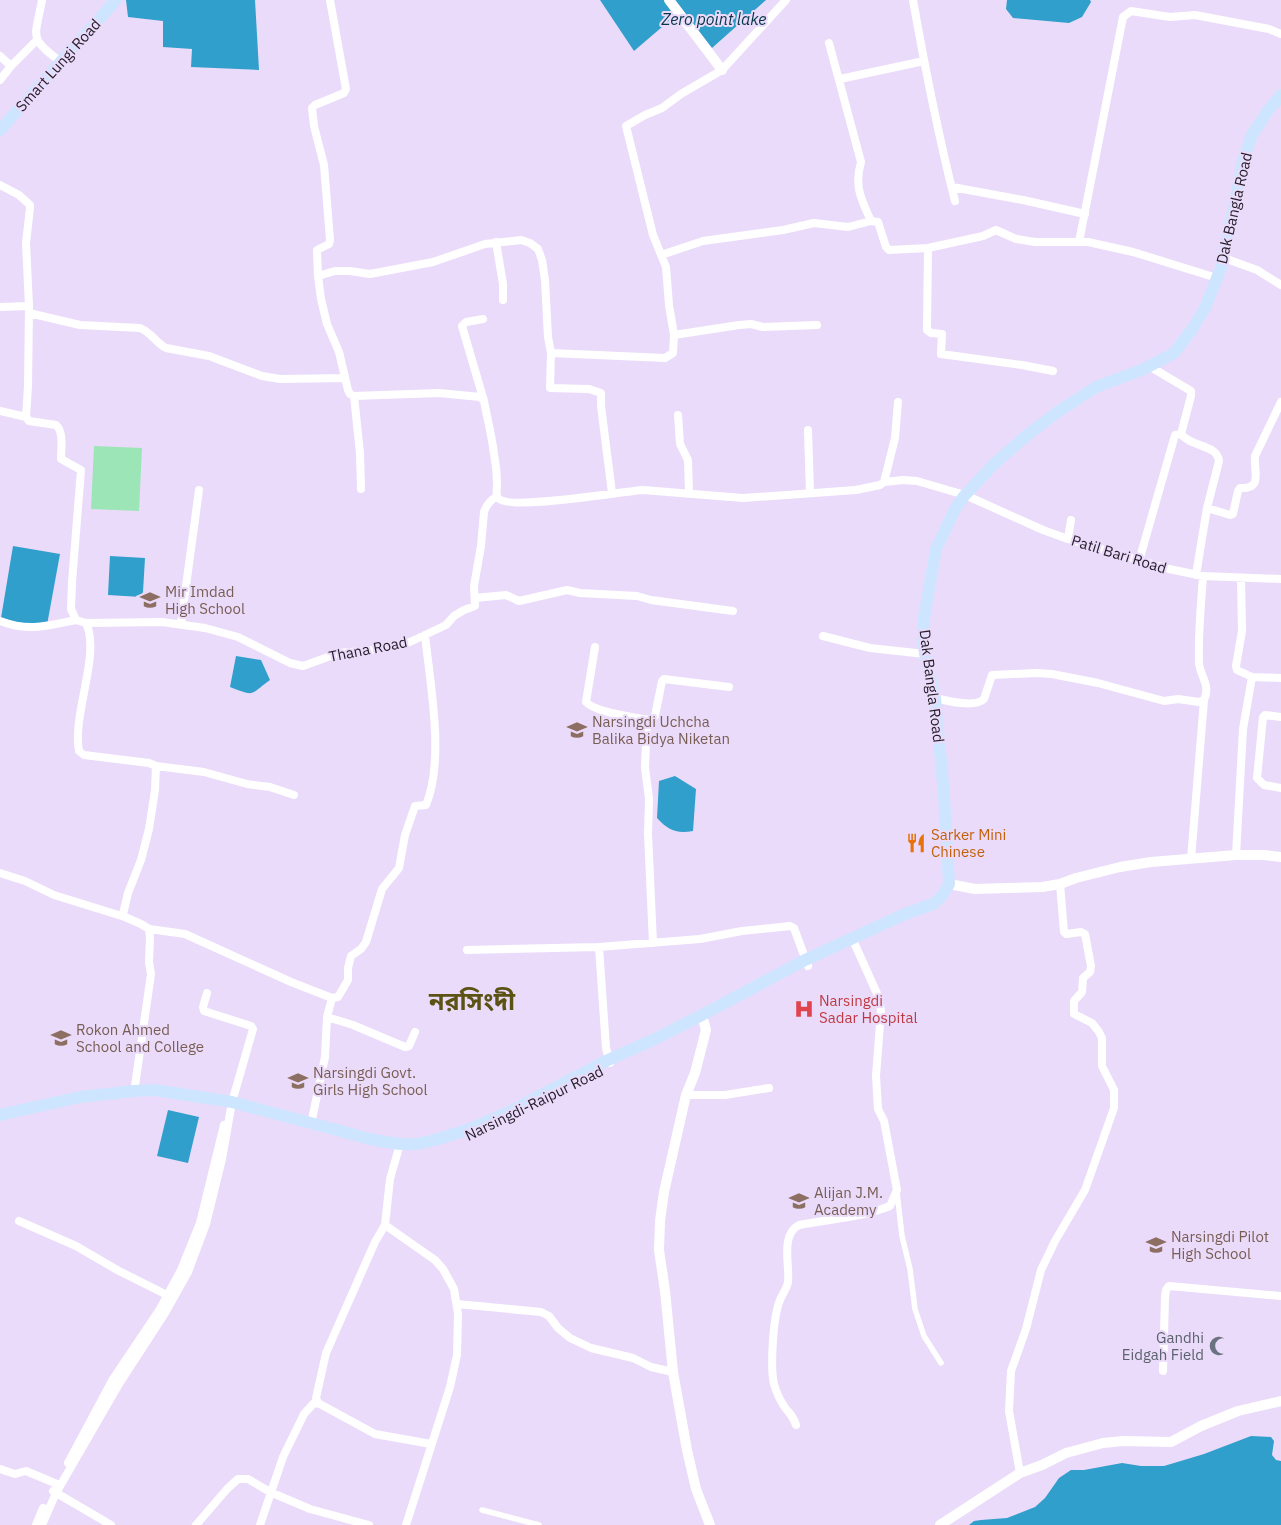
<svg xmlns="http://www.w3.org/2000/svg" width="1281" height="1525" viewBox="0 0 1281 1525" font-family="'IBM Plex Sans','Noto Sans Bengali',sans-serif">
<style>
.green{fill:#9ce5b6}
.water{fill:#309fcc}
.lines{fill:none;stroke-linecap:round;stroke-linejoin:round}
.pedestrian{stroke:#fff;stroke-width:5.5}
.minor{stroke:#fff;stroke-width:8}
.tertiary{stroke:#fff;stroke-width:10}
.primary{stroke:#cee5ff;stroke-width:12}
.labels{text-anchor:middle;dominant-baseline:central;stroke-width:4;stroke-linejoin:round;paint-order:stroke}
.street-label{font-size:15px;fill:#231d29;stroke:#ebdbfa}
.education-label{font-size:15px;fill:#785e54;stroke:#ebdbfa;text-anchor:start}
.food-label{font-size:15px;fill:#c56008;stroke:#ebdbfa;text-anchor:start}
.health-label{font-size:15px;fill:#be3a42;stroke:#ebdbfa;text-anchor:start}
.worship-label{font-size:15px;fill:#5b616d;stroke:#ebdbfa;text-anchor:end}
.water-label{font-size:16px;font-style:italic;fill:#043548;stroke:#ebdbfa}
.town-label{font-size:25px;font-weight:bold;fill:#5b5214;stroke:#ebdbfa}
</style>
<rect width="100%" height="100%" fill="#ebdbfa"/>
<path class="green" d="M 94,446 L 142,448 L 139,511 L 91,509 Z"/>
<path class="water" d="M 126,0 L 255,0 L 259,70 L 191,67 L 192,49 L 163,47 L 163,21 L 128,17 Z
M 600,0 L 665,0 L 676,15 L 634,51 Z
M 675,0 L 766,0 L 712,48 Z
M 1007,0 L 1090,0 L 1091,2 L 1082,17 L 1069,23 L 1013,18 L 1006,9 Z
M 13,546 L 60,554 L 47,625 L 28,625 L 1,618 Z
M 110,556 L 145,558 L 143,592 L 141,597 L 108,595 Z
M 236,656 L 261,660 L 270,680 C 249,695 256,697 230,687 Z
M 675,776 L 696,789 L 693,831 C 676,834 668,830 657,818 L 659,781 Z
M 168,1110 L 199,1117 L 188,1163 L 157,1156 Z
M 1251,1436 L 1271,1437 L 1274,1441 L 1272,1455 L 1276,1460 L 1281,1461 L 1281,1525 L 969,1525 L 974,1521 L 981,1520 L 1007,1518 L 1035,1507 L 1045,1498 L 1059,1478 L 1071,1470 L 1084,1470 L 1122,1463 L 1141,1466 L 1164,1466 L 1204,1454 Z"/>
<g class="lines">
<path class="pedestrian" d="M 897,1192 L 902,1236 L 910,1269 L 915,1309 L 924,1336 L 941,1363
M 482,1510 L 539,1525"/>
<path class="minor" d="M 42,0 C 35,39 28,37 61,62
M 330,0 L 346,89 L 344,93 L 315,105 L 312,108 L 314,126 L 324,165 L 330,240 L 329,244 L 317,250 L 318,276 L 321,299 L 327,324 L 339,352 L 348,390 L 350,394 L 354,396 L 439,393 L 480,397 L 484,401 C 487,418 492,436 494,454 C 496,464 497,474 497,484 C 497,487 496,493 497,496 C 501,513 624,491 643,490 L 743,498 L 856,490 L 880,485 L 884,482 L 903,480 L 917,481 L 965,495 L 1043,530 L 1068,539 L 1169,569 L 1203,576 L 1281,579
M 913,0 C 925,68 938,134 955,201
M 0,56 L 11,66
M 840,79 L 924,61
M 0,80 L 11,66 L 37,40
M 0,185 L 19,195 L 30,205 L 30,208 L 26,243 L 29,306 L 28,386 L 26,417 L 29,421 L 56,425 C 64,432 61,448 61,459 L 81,470 L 72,582 L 71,609 L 76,620 L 86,623 C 101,654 72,714 79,751 L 84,755 L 149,763 L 156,766 L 204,772 L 247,784 L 270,787 L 294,795
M 952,187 L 1023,200 L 1085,214
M 871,221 L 878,222 L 886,247 L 889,250 L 928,248 L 983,236 L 996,230 L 1016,239 L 1035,242 L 1088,242 L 1133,252 L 1217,278
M 496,242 L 503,284 L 503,300
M 1079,242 L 1123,17 L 1131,11 L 1170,17 L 1195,15 L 1269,29 L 1281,34
M 928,248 L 927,330 L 931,333 L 942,334 L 941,354 L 1022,365 L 1053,371
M 661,255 L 703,241 L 783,230 L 814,223 L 848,227 L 871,221 C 861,199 854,186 861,162 L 829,43
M 1224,258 L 1257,270 L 1281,285
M 318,276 L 335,271 L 350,271 L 370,274 L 433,262 L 485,244 L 521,240 L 530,243 L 538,249 L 542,260 L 545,280 L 548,337 L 551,353 L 550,388 L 589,389 L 601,393 L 601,406 L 612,493
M 0,307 L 29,306
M 29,313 L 80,325 L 140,328 C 151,332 156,343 166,348 L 209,356 L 262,376 L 280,379 L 345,378
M 483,319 L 466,322 L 462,326 L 484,401
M 674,335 L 739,325 L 751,324 L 763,327 L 817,325
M 551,353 L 665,358 L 673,353 L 674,335 L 669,305 L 666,267 L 653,235 L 626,126 L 645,115 L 662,108 L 681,94 L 722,70 L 786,0
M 1149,366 L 1191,391 L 1191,396 L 1181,434 C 1192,448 1217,444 1219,461 L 1207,508 L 1196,575
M 354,396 L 360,453 L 361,489
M 0,411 L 26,417
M 678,415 L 680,444 L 688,460 L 689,493
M 808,430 L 810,493
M 884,482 L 895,438 L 898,402
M 1207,508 L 1230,515 L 1233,514 L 1238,491 L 1240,488 C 1264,489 1253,470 1255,456 L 1281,402
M 1068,539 L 1071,520
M 1139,561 L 1175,435 L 1181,434
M 1241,578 L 1242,631 L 1236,666 L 1237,670 L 1252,677 L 1281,678
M 475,598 L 506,595 L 519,601 L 567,590 L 580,593 L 637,596 L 651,600 L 733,611
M 0,621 C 29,632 47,626 76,620
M 86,623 L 162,622 L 205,628 L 238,637 L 290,663 L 303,666 L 339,653 L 373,650 L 410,642 L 446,625 L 454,616 L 464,610 L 475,606 L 474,586 L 481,546 L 484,512 C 486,505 491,500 497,496
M 181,623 L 199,490
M 823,636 L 870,648 L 925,654
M 595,647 L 586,702 C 597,713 631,716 647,720 L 645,767 L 649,799 L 648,834 L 653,943
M 935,698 C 947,701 975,708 984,699 L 992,675 L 1036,673 L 1052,674 L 1098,683 L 1164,701 L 1178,699 L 1199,702 L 1204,700 C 1211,685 1200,676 1199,663 C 1198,634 1201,605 1203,576
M 1281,717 L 1265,715 L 1263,717 L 1257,778 L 1264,785 L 1281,788
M 647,720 L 655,716 L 662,681 L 664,679 L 729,687
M 1236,855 L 1243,729 L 1252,677
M 1191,859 L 1204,700
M 0,873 L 25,881 L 54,895 L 125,917 L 141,924 L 149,929 L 185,934 L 291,982 L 332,998 L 338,997 L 348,980 L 348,968 L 351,956 L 361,949 L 366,942 L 382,889 L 399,868 L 405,835 L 415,806 L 426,805 C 445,759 430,684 425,635
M 125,917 L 123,914 L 128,893 L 141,860 L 149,829 L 155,790 L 156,766
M 599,947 L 606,1048 L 610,1063
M 467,950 L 599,947 L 700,939 L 742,931 L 790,926 L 794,928 L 808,966
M 327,1017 L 353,1025 L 405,1047 L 409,1046 L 415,1032
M 134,1093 L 151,974 L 149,962 L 150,938 L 149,929
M 686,1095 L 725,1095 L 769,1088
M 311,1124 L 325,1057 L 327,1017 L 332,998
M 400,1144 L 390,1179 L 385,1225 L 435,1260 L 443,1269 L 454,1289 L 458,1314 L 457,1355 L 450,1387 L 406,1525
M 19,1221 L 76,1246 L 119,1271 L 167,1295
M 457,1304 L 541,1312 L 549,1316 L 558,1328 L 570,1338 L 591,1348 L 633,1358 L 651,1367 L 673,1372
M 1163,1371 L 1165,1297 L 1166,1290 L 1169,1286 L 1281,1296
M 318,1403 L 375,1434 L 431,1444
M 796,1425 C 792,1413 789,1414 784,1406 C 780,1400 776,1391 774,1384 C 770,1368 773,1316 780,1300 C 782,1294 787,1289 788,1282 C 790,1265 780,1235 799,1225 C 830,1219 860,1218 890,1206 L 897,1190 L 884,1121 L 878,1109 L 876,1076 L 881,1011 L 879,998 L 852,938
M 68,1463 L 113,1379 L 160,1309 L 181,1270 L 200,1223 L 224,1125
M 0,1469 L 15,1474 L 26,1471 L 57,1484
M 1020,1473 L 1009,1411 L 1011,1371 L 1026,1329 L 1041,1270 L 1055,1241 L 1085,1190 L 1114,1108 L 1114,1090 L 1102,1066 L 1102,1038 L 1099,1032 L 1092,1023 L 1074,1014 L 1074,1001 L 1082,992 L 1083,978 L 1090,972 L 1091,966 L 1085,934 L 1081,932 L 1066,934 L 1064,932 L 1060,884
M 53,1491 L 111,1525
M 36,1525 L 43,1508
M 42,1525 L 56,1493 L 119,1384 L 165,1313 L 188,1272 L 206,1224 L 222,1159 L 232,1102 L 253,1029 L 251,1026 L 204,1011 L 203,1007 L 207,993
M 196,1525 L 227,1489 L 238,1479 L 248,1479 L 270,1492 L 310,1509 L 369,1525
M 260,1525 L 283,1457 L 304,1414 L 313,1404 L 318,1403 L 316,1398 L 326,1353 L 375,1242 L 385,1225"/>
<path class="tertiary" d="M 669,0 L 722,70
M 949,884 L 975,889 L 1042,887 L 1060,884 L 1076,878 L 1120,867 L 1151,862 L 1236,855 L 1264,855 L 1281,857
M 702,1015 L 706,1030 L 695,1073 L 686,1095 L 664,1192 L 660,1221 L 659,1250 L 665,1291 L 673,1372 L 687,1450 L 696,1489 L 710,1525
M 940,1525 L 1020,1473 L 1042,1465 L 1066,1453 L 1103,1443 L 1123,1441 L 1171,1442 L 1201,1426 L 1238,1411 L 1281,1401"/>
<path class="primary" d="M 0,130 L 116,0
M 0,1115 L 80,1097 L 134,1091 L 155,1090 L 232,1102 L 374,1140 L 400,1144 L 417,1144 L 438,1139 L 470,1129 L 509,1112 L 608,1060 L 655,1039 L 702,1015 L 805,960 L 905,914 L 933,904 L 942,896 L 949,884 L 944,795 L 935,698 L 925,654 L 923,638 L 924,618 L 936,549 L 956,507 L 965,495 L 995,463 L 1026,436 L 1059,411 L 1096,387 L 1144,369 L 1174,353 L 1191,331 L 1205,308 L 1221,268 L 1244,157 L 1252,135 L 1267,112 L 1281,95"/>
</g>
<defs>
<symbol id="school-bare" viewBox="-9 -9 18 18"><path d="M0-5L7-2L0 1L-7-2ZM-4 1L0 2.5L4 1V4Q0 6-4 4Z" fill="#8d6e63" stroke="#ebdbfa" stroke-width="2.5" paint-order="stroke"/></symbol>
<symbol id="restaurant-bare" viewBox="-9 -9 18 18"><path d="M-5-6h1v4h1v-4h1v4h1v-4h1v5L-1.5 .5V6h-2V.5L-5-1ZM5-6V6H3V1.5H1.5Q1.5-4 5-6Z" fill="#e8710a" stroke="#ebdbfa" stroke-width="2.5" paint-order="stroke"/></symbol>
<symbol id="hospital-bare" viewBox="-9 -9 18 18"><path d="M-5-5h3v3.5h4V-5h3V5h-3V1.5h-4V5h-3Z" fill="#e0444e" stroke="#ebdbfa" stroke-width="2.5" paint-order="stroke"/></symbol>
<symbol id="mosque-bare" viewBox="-9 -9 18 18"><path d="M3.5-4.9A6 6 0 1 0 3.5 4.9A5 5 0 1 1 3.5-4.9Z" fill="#6b7280" stroke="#ebdbfa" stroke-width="2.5" paint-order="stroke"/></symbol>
</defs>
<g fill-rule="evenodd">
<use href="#school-bare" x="136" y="586" width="28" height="28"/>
<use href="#school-bare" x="563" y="716" width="28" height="28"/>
<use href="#restaurant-bare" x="902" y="829" width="28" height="28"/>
<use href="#hospital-bare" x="790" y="995" width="28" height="28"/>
<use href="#school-bare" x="47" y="1024" width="28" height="28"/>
<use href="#school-bare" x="284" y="1067" width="28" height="28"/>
<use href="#school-bare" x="785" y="1187" width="28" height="28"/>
<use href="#school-bare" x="1142" y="1231" width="28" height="28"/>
<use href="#mosque-bare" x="1205" y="1332" width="28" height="28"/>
</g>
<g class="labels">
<g class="street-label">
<text transform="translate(58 65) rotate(-48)">Smart Lungi Road</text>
<text transform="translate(1234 208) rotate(-77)">Dak Bangla Road</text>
<text transform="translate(1119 554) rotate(17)">Patil Bari Road</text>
<text transform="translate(368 649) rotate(-11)">Thana Road</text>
<text transform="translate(932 686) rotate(83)">Dak Bangla Road</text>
<text transform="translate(534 1103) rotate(-26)">Narsingdi-Raipur Road</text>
</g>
<g class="education-label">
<text x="165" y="591">Mir Imdad<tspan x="165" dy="17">High School</tspan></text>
<text x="592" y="721">Narsingdi Uchcha<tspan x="592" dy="17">Balika Bidya Niketan</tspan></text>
<text x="76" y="1029">Rokon Ahmed<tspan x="76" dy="17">School and College</tspan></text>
<text x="313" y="1072">Narsingdi Govt.<tspan x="313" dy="17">Girls High School</tspan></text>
<text x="814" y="1192">Alijan J.M.<tspan x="814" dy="17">Academy</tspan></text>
<text x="1171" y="1236">Narsingdi Pilot<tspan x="1171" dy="17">High School</tspan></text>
</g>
<g class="food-label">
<text x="931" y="834">Sarker Mini<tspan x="931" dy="17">Chinese</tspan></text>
</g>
<g class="health-label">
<text x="819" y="1000">Narsingdi<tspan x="819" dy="17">Sadar Hospital</tspan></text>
</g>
<g class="worship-label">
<text x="1204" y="1337">Gandhi<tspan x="1204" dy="17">Eidgah Field</tspan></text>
</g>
<g class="water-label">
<text x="714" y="19">Zero point lake</text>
</g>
<g class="town-label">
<text x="472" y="1000">নরসিংদী</text>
</g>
</g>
</svg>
